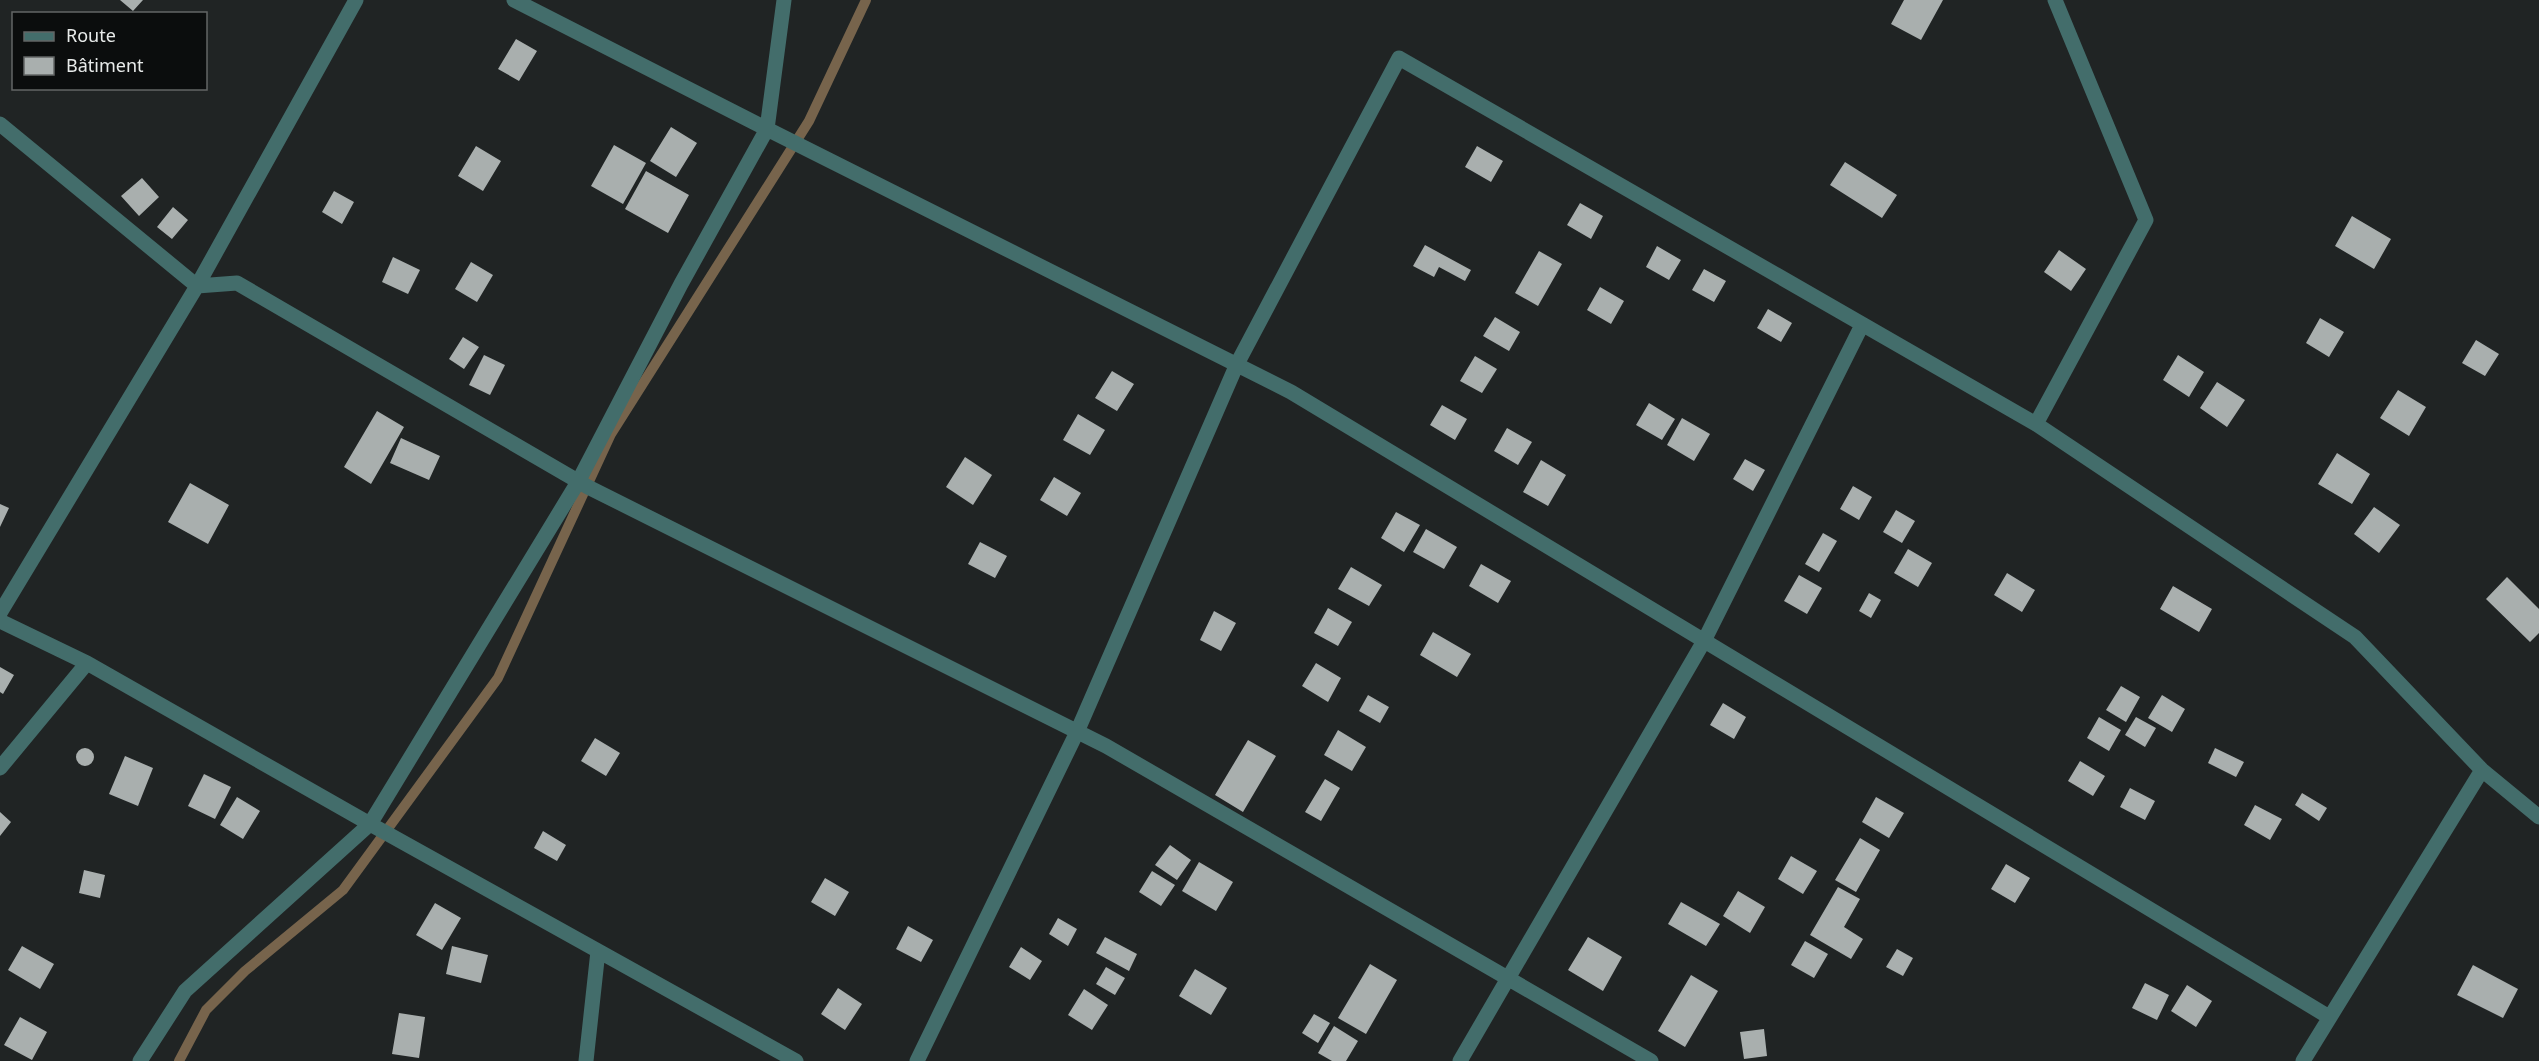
<svg xmlns="http://www.w3.org/2000/svg" width="2539" height="1061" viewBox="0 0 2539 1061" font-family="'Noto Sans',sans-serif">
<style>
.lines{fill:none;stroke-linecap:round;stroke-linejoin:round}
.stream{stroke:#77644c;stroke-width:10}
.building{fill:#a9afae}
.minor{stroke:#436d6b;stroke-width:15}
</style>
<rect width="100%" height="100%" fill="#202424"/>
<g class="lines">
<path class="stream" d="M 179,1061 L 206,1010 L 245,971 L 343,890 L 498,678 L 611,434 L 809,121 L 866,0"/>
</g>
<path class="building" d="M 120,0 L 143,0 L 133,11 Z
M 1904,0 L 1943,0 L 1921,40 L 1891,24 Z
M 516,39 L 537,51 L 519,81 L 498,69 Z
M 671,127 L 697,143 L 676,177 L 650,161 Z
M 614,145 L 646,163 L 623,204 L 591,186 Z
M 476,146 L 501,161 L 483,191 L 458,176 Z
M 1477,146 L 1503,161 L 1491,182 L 1465,167 Z
M 1845,162 L 1897,195 L 1882,218 L 1830,185 Z
M 646,171 L 689,195 L 668,233 L 625,209 Z
M 142,178 L 159,197 L 139,216 L 121,196 Z
M 334,191 L 354,202 L 342,224 L 322,212 Z
M 1580,203 L 1603,216 L 1591,239 L 1567,225 Z
M 173,207 L 188,220 L 172,239 L 157,227 Z
M 2352,216 L 2391,239 L 2374,269 L 2335,246 Z
M 1425,245 L 1471,270 L 1465,281 L 1439,267 L 1434,277 L 1413,266 Z
M 1657,246 L 1681,260 L 1669,280 L 1646,267 Z
M 2059,250 L 2086,269 L 2071,291 L 2044,272 Z
M 1539,251 L 1562,264 L 1538,306 L 1515,293 Z
M 393,257 L 420,270 L 408,294 L 382,282 Z
M 471,262 L 493,275 L 477,302 L 455,289 Z
M 1704,269 L 1726,281 L 1714,302 L 1692,290 Z
M 1600,287 L 1624,301 L 1611,324 L 1587,310 Z
M 1768,309 L 1792,323 L 1781,342 L 1757,328 Z
M 1495,317 L 1520,332 L 1509,351 L 1483,336 Z
M 2320,318 L 2344,332 L 2329,357 L 2306,343 Z
M 463,337 L 479,347 L 464,369 L 449,359 Z
M 2476,340 L 2499,354 L 2485,376 L 2462,363 Z
M 484,355 L 505,365 L 490,395 L 469,385 Z
M 2178,355 L 2204,372 L 2189,397 L 2163,380 Z
M 1475,356 L 1497,369 L 1482,393 L 1460,381 Z
M 1112,371 L 1134,384 L 1117,411 L 1095,398 Z
M 2217,382 L 2245,400 L 2227,427 L 2200,408 Z
M 2398,390 L 2426,407 L 2409,436 L 2380,418 Z
M 1649,403 L 1675,419 L 1662,440 L 1636,425 Z
M 1442,405 L 1467,419 L 1455,440 L 1430,425 Z
M 377,411 L 404,427 L 371,484 L 344,467 Z
M 1078,414 L 1105,430 L 1090,455 L 1063,440 Z
M 1682,418 L 1710,434 L 1694,461 L 1667,445 Z
M 1507,428 L 1532,442 L 1518,465 L 1494,451 Z
M 401,438 L 440,456 L 429,480 L 390,463 Z
M 2337,453 L 2370,474 L 2352,504 L 2318,484 Z
M 965,457 L 992,475 L 973,505 L 946,487 Z
M 1745,459 L 1765,470 L 1753,491 L 1733,479 Z
M 1541,460 L 1566,475 L 1548,506 L 1523,492 Z
M 1054,477 L 1081,493 L 1067,516 L 1040,500 Z
M 190,483 L 229,505 L 208,544 L 168,522 Z
M 1853,486 L 1872,497 L 1859,520 L 1840,509 Z
M 0,504 L 9,508 L 0,527 Z
M 2374,507 L 2400,525 L 2379,553 L 2354,534 Z
M 1896,510 L 1915,521 L 1902,543 L 1883,532 Z
M 1396,512 L 1420,525 L 1404,552 L 1381,538 Z
M 1426,529 L 1457,547 L 1444,569 L 1413,552 Z
M 1823,533 L 1837,541 L 1819,572 L 1805,564 Z
M 980,542 L 1007,556 L 995,578 L 968,564 Z
M 1908,549 L 1932,563 L 1918,587 L 1894,573 Z
M 1481,564 L 1511,581 L 1498,603 L 1469,586 Z
M 1351,567 L 1382,585 L 1369,606 L 1338,589 Z
M 2007,573 L 2035,590 L 2022,612 L 1994,595 Z
M 1799,575 L 1822,588 L 1807,614 L 1784,601 Z
M 2507,577 L 2539,609 L 2539,633 L 2530,642 L 2486,599 Z
M 2173,586 L 2212,609 L 2199,632 L 2160,609 Z
M 1869,593 L 1881,600 L 1871,618 L 1859,611 Z
M 1328,608 L 1352,622 L 1338,646 L 1314,633 Z
M 1214,611 L 1236,623 L 1221,651 L 1200,640 Z
M 1433,632 L 1471,654 L 1457,677 L 1420,655 Z
M 1316,663 L 1341,678 L 1328,702 L 1302,686 Z
M 0,667 L 14,675 L 3,694 L 0,692 Z
M 2121,686 L 2140,697 L 2126,722 L 2106,710 Z
M 1368,695 L 1389,707 L 1380,723 L 1359,711 Z
M 2162,695 L 2185,709 L 2172,732 L 2148,718 Z
M 1723,703 L 1746,717 L 1734,739 L 1710,725 Z
M 2099,717 L 2121,730 L 2109,751 L 2087,738 Z
M 2136,717 L 2156,728 L 2145,747 L 2125,735 Z
M 1338,730 L 1366,747 L 1352,771 L 1324,755 Z
M 595,738 L 620,753 L 606,776 L 581,761 Z
M 1248,740 L 1276,756 L 1243,812 L 1215,795 Z
M 2215,748 L 2244,762 L 2236,777 L 2208,763 Z
M76 757a9 9 0 1 1 18 0a9 9 0 1 1-18 0Z
M 125,756 L 153,768 L 138,806 L 109,794 Z
M 2080,761 L 2105,776 L 2093,796 L 2068,781 Z
M 204,774 L 231,787 L 215,819 L 188,806 Z
M 1325,779 L 1340,788 L 1321,821 L 1305,812 Z
M 2130,788 L 2155,801 L 2145,820 L 2120,807 Z
M 2302,793 L 2327,808 L 2319,821 L 2295,805 Z
M 237,797 L 260,811 L 243,839 L 220,825 Z
M 1876,797 L 1904,813 L 1889,838 L 1862,822 Z
M 2255,805 L 2282,819 L 2270,840 L 2244,825 Z
M 0,812 L 11,822 L 0,836 Z
M 543,831 L 566,845 L 557,861 L 534,848 Z
M 1860,838 L 1880,850 L 1856,892 L 1835,880 Z
M 1170,845 L 1191,860 L 1177,880 L 1155,865 Z
M 1791,856 L 1817,871 L 1803,894 L 1778,879 Z
M 1199,862 L 1233,882 L 1216,911 L 1182,891 Z
M 2006,864 L 2030,878 L 2015,903 L 1991,889 Z
M 84,870 L 105,875 L 100,898 L 79,893 Z
M 1152,871 L 1175,885 L 1161,906 L 1139,892 Z
M 825,878 L 849,892 L 835,916 L 811,902 Z
M 1838,887 L 1860,899 L 1844,927 L 1863,939 L 1851,959 L 1810,935 Z
M 1738,891 L 1765,907 L 1750,933 L 1723,916 Z
M 1681,902 L 1720,924 L 1706,946 L 1668,924 Z
M 435,903 L 461,918 L 442,950 L 416,935 Z
M 1058,918 L 1077,929 L 1068,946 L 1049,934 Z
M 908,926 L 933,940 L 921,962 L 896,949 Z
M 1105,937 L 1137,954 L 1129,971 L 1096,953 Z
M 1588,937 L 1622,957 L 1603,991 L 1568,970 Z
M 1805,941 L 1828,954 L 1814,978 L 1791,965 Z
M 22,946 L 54,964 L 40,989 L 8,970 Z
M 452,946 L 488,955 L 481,983 L 446,974 Z
M 1021,947 L 1042,961 L 1030,980 L 1009,967 Z
M 1897,949 L 1913,958 L 1903,976 L 1886,967 Z
M 1370,964 L 1397,980 L 1366,1034 L 1338,1018 Z
M 2473,965 L 2518,989 L 2503,1018 L 2457,995 Z
M 1106,967 L 1125,978 L 1115,995 L 1096,984 Z
M 1195,969 L 1227,988 L 1211,1015 L 1179,996 Z
M 1691,975 L 1718,991 L 1685,1047 L 1658,1031 Z
M 2145,983 L 2169,995 L 2157,1020 L 2132,1008 Z
M 2187,985 L 2212,1001 L 2196,1027 L 2171,1011 Z
M 838,988 L 862,1004 L 845,1030 L 821,1014 Z
M 1084,989 L 1108,1005 L 1092,1030 L 1068,1015 Z
M 399,1013 L 425,1017 L 419,1058 L 392,1054 Z
M 1314,1014 L 1330,1023 L 1318,1043 L 1302,1033 Z
M 20,1017 L 47,1032 L 32,1060 L 4,1045 Z
M 1334,1026 L 1358,1041 L 1346,1061 L 1332,1061 L 1318,1053 Z
M 1764,1029 L 1767,1056 L 1744,1059 L 1740,1032 Z"/>
<g class="lines">
<path class="minor" d="M 514,0 L 767,129 L 1291,392 L 2329,1017
M 0,124 L 197,286 L 237,283 L 588,487 L 1106,746 L 1651,1061
M 2036,424 L 2146,220 L 2055,0
M 0,613 L 197,286 L 356,0
M 0,621 L 87,663 L 370,824 L 796,1061
M 0,768 L 87,663
M 140,1061 L 185,991 L 370,824 L 578,482 L 681,284 L 767,129 L 784,0
M 586,1061 L 598,951
M 917,1061 L 1077,732 L 1237,364 L 1399,58 L 2036,424 L 2355,637 L 2482,770 L 2539,817
M 1460,1061 L 1704,641 L 1862,325
M 2303,1061 L 2482,770"/>
</g>
<rect x="12" y="12" width="195" height="78" fill="#0b0d0d" stroke="#636665" stroke-width="1.5"/>
<rect x="24" y="32" width="30" height="9" fill="#436d6b" stroke="#636665" stroke-width="1.5"/>
<text x="66" y="42" font-size="18" fill="#e8ebea">Route</text>
<rect x="24" y="57" width="30" height="18" fill="#a9afae" stroke="#636665" stroke-width="1.5"/>
<text x="66" y="72" font-size="18" fill="#e8ebea">Bâtiment</text>
</svg>
